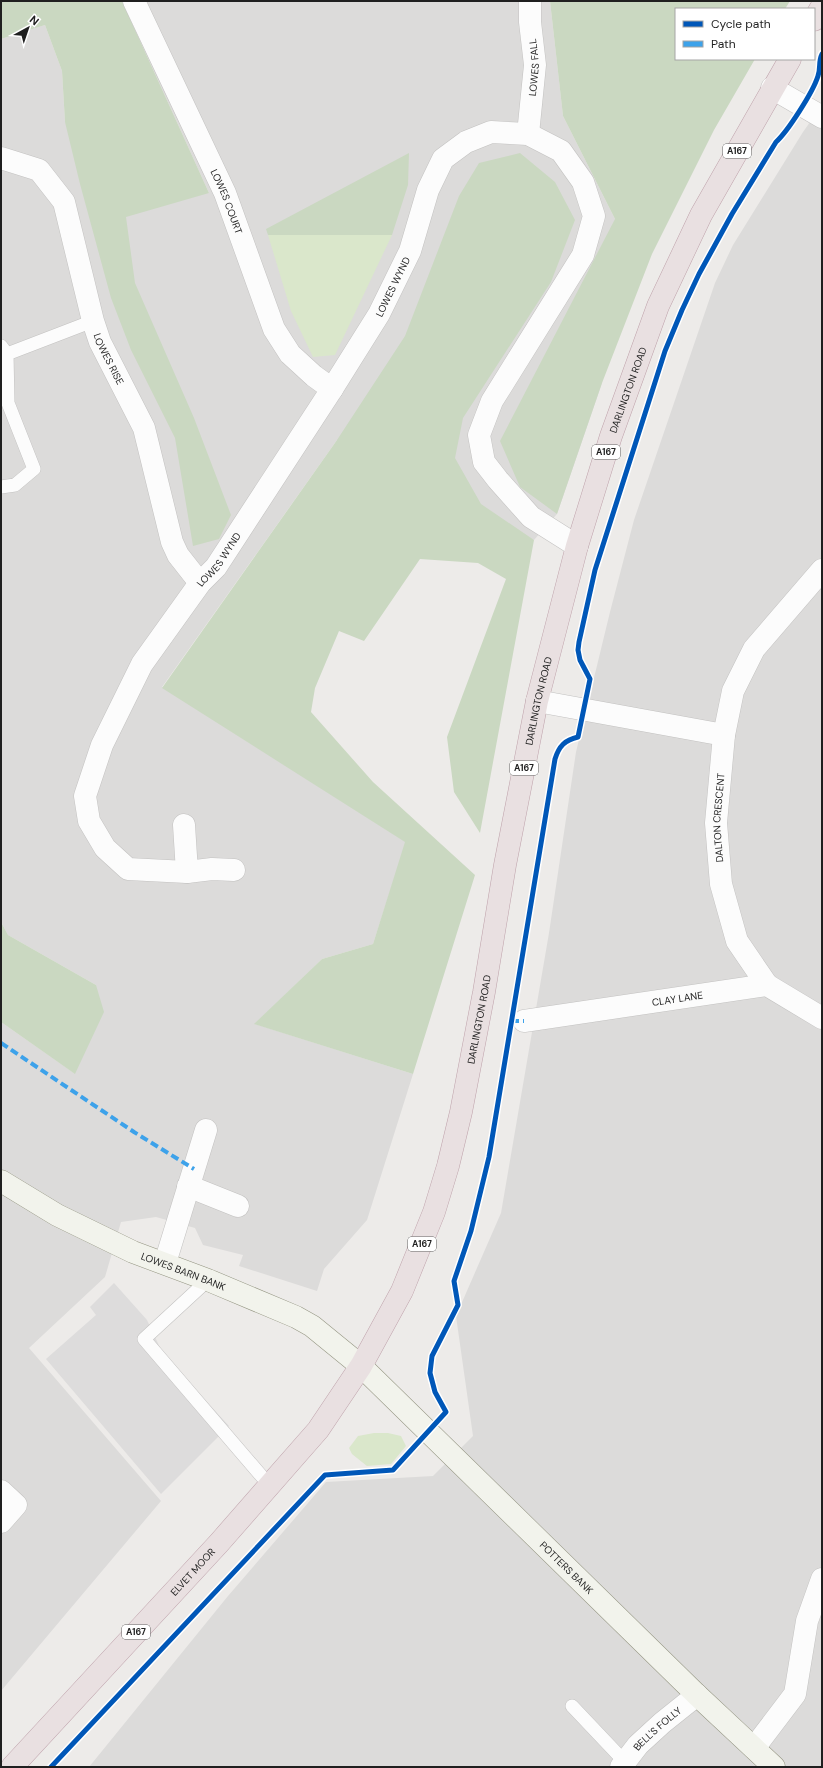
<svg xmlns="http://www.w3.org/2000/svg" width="823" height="1768" viewBox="0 0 823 1768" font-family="'DM Sans',sans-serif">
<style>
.residential{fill:#dcdbda}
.grass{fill:#dae7cb}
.forest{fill:#cad8c1}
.parking{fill:#dddcdc}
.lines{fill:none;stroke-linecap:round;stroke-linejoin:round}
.lane-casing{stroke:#c3c2c1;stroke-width:14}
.street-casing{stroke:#c3c2c1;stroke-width:23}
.secondary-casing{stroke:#949582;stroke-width:23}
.highway-casing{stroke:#bfa2ab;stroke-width:23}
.lane{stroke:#fcfcfc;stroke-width:13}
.street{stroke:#fcfcfc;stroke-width:22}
.secondary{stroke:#f2f3ec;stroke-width:22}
.highway{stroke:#e9e0e1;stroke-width:22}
.quiet{stroke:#3da2ea;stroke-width:4;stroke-dasharray:8 4;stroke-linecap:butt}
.cycleway-casing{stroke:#fff;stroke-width:8}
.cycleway{stroke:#0057b8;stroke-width:5}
.labels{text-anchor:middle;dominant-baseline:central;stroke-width:3;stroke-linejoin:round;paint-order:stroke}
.shield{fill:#fff;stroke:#626262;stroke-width:1}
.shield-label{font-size:9px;font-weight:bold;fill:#1f1f1f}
.street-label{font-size:10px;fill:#1f1f1f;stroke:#fff}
</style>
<rect width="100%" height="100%" fill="#edebe9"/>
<path class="residential" d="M 122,1 L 550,1 L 563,116 L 615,219 L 602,383 L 557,514 L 534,540 L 337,440 L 162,687 L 406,842 L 373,944 L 322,959 L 255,1024 L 413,1074 L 367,1220 L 324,1269 L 317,1291 L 239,1266 L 243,1255 L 203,1245 L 195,1228 L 156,1217 L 121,1222 L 105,1277 L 29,1348 L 161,1501 L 1,1691 L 1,1022 L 74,1073 L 96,985 L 8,935 L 1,922 L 1,39 L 45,25 L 62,71 L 65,122 L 209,193 Z
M 822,105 L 822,1767 L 89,1767 L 228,1596 L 326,1482 L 433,1476 L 473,1436 L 456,1316 L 501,1213 L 549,933 L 576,752 L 610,612 L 634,520 L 715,283 L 733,245 L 803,132 Z"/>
<path class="grass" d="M 268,235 L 392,235 L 335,355 L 313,357 L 291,311 Z
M 374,1433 L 388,1433 L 401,1436 L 406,1446 L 391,1464 L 367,1466 L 352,1454 L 349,1448 L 358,1436 Z"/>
<path class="forest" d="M 1,1 L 122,1 L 209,193 L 126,217 L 135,283 L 194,418 L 231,515 L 219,539 L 193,546 L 175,438 L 131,350 L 111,298 L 80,184 L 65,122 L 62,71 L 45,25 L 1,39 Z
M 550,1 L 790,1 L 785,9 L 676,9 L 676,59 L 755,59 L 714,130 L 652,254 L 602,383 L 557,514 L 520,487 L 500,441 L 615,219 L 563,116 Z
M 409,153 L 408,185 L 392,235 L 268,235 L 266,229 Z
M 520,153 L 555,182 L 575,220 L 551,282 L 463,418 L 455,458 L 481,504 L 534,540 L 480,833 L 454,792 L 447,737 L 506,579 L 478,563 L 420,559 L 364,641 L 339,631 L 315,688 L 311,712 L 373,782 L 475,875 L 413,1074 L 254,1024 L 322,959 L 373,944 L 405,842 L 162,688 L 337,440 L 405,336 L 459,196 L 479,163 Z
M 1,922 L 8,935 L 96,985 L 104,1012 L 75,1074 L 1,1022 Z"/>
<path class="parking" d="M 114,1283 L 147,1320 L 163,1354 L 229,1426 L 161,1494 L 46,1359 L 96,1315 L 90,1307 Z"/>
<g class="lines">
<defs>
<path id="lane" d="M 1,346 L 7,354 L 8,403 L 34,469 L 15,485 L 1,487
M 7,354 L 93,321
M 208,1280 L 144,1339 L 270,1486
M 572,1706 L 625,1762"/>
<g id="street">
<path id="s1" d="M 134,1 L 225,193 L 274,329 L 290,354 L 314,376 L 332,389"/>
<path d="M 772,88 L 822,117"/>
<path id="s2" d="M 528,134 L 535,65 L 530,22 L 530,1"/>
<path id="s3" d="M 1,158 L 39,170 L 64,202 L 93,321 L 100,342 L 144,428 L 172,542 L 178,555 L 200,583"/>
<path d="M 537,701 L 724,735"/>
<path d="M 184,825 L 187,872"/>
<path id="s4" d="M 234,870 L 212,869 L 187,872 L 128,869 L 105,848 L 89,821 L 85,796 L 102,745 L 142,664 L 200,583 L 216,567 L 332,389 L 379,314 L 410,251 L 428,190 L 443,159 L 466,142 L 491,132 L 528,134 L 561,151 L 583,182 L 594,216 L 583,255 L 492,401 L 479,435 L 484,462 L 498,480 L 531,517 L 577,546"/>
<path id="s5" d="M 767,985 L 737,941 L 721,884 L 716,823 L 724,735 L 733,691 L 754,649 L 822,570"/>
<path id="s6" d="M 524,1021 L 767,985 L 822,1018"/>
<path d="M 188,1186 L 238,1206"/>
<path d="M 165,1263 L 206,1130"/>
<path d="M 1,1491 L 16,1505 L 1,1522"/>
<path d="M 754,1748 L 795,1694 L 807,1621 L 822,1579"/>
<path id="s7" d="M 621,1767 L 638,1745 L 662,1723 L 697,1695"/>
</g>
<g id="secondary">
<path id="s8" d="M 1,1181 L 57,1215 L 133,1252 L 208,1280 L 296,1317 L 312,1326 L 361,1366 L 697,1695 L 774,1767"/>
</g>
<g id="highway">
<path d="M 814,20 L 822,6"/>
<path id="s9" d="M 12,1767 L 219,1543 L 318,1430 L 361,1366 L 402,1291 L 434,1212 L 448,1166 L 461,1112 L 484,992 L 505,865 L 537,701 L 577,546 L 611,436 L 658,306 L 701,215 L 790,59"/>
</g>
</defs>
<use href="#lane" class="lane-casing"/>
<use href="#street" class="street-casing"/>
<use href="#secondary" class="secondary-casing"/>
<use href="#highway" class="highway-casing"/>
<use href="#lane" class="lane"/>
<use href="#street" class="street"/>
<use href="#secondary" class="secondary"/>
<use href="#highway" class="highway"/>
<path class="quiet" d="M 511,1021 L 524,1021
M 1,1043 L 134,1132 L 194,1169"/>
<defs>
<path id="cycleway" d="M 51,1767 L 325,1475 L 393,1470 L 446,1412 L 435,1392 L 430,1373 L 432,1356 L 458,1305 L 454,1281 L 471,1231 L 489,1157 L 555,759 C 559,746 565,740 578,737 L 590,679 L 580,660 L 578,650 L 579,642 L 595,570 L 665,351 L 682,310 L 699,274 L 732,214 L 776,142 C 788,131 813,92 818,76 C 821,68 818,62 822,54"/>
</defs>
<use href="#cycleway" class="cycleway-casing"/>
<use href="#cycleway" class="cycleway"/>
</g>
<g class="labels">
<g class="shield">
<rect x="723" y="144" width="28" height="14" rx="3"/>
<rect x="592" y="445" width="28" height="14" rx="3"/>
<rect x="510" y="761" width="28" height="14" rx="3"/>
<rect x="408" y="1237" width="28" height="14" rx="3"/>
<rect x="122" y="1625" width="28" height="14" rx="3"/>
</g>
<g class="shield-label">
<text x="737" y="151">A167</text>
<text x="606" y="452">A167</text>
<text x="524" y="768">A167</text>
<text x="422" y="1244">A167</text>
<text x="136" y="1632">A167</text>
</g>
<g class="street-label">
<text stroke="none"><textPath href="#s2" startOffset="67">LOWES FALL</textPath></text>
<text stroke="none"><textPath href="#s1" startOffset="221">LOWES COURT</textPath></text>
<text stroke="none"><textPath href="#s4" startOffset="792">LOWES WYND</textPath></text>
<text stroke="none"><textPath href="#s3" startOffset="244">LOWES RISE</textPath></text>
<text stroke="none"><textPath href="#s9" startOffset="1549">DARLINGTON ROAD</textPath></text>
<text stroke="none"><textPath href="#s4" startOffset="468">LOWES WYND</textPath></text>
<text stroke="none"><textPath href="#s9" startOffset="1225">DARLINGTON ROAD</textPath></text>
<text stroke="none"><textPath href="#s5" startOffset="179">DALTON CRESCENT</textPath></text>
<text stroke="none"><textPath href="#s6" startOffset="155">CLAY LANE</textPath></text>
<text stroke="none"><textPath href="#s9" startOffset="901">DARLINGTON ROAD</textPath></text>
<text stroke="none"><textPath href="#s8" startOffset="204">LOWES BARN BANK</textPath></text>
<text stroke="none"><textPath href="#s8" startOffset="695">POTTERS BANK</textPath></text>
<text stroke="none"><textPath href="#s9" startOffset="266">ELVET MOOR</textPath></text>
<text stroke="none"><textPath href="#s7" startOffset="53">BELL'S FOLLY</textPath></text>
</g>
</g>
<rect width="823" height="1768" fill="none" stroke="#1f1f1f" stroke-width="4"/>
<rect x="675" y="8" width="140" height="52" fill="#ffffff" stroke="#a5a5a5"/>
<rect x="683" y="21" width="20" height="6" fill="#0057b8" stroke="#a5a5a5"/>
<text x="711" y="28" font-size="12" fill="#1f1f1f">Cycle path</text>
<rect x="683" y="41" width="20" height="6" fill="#3da2ea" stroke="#a5a5a5"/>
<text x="711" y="48" font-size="12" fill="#1f1f1f">Path</text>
<g transform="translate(28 28) rotate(40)" stroke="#ffffff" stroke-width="3" paint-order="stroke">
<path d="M0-3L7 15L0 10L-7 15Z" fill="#1f1f1f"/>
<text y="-6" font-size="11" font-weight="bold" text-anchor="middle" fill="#1f1f1f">N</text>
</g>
</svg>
